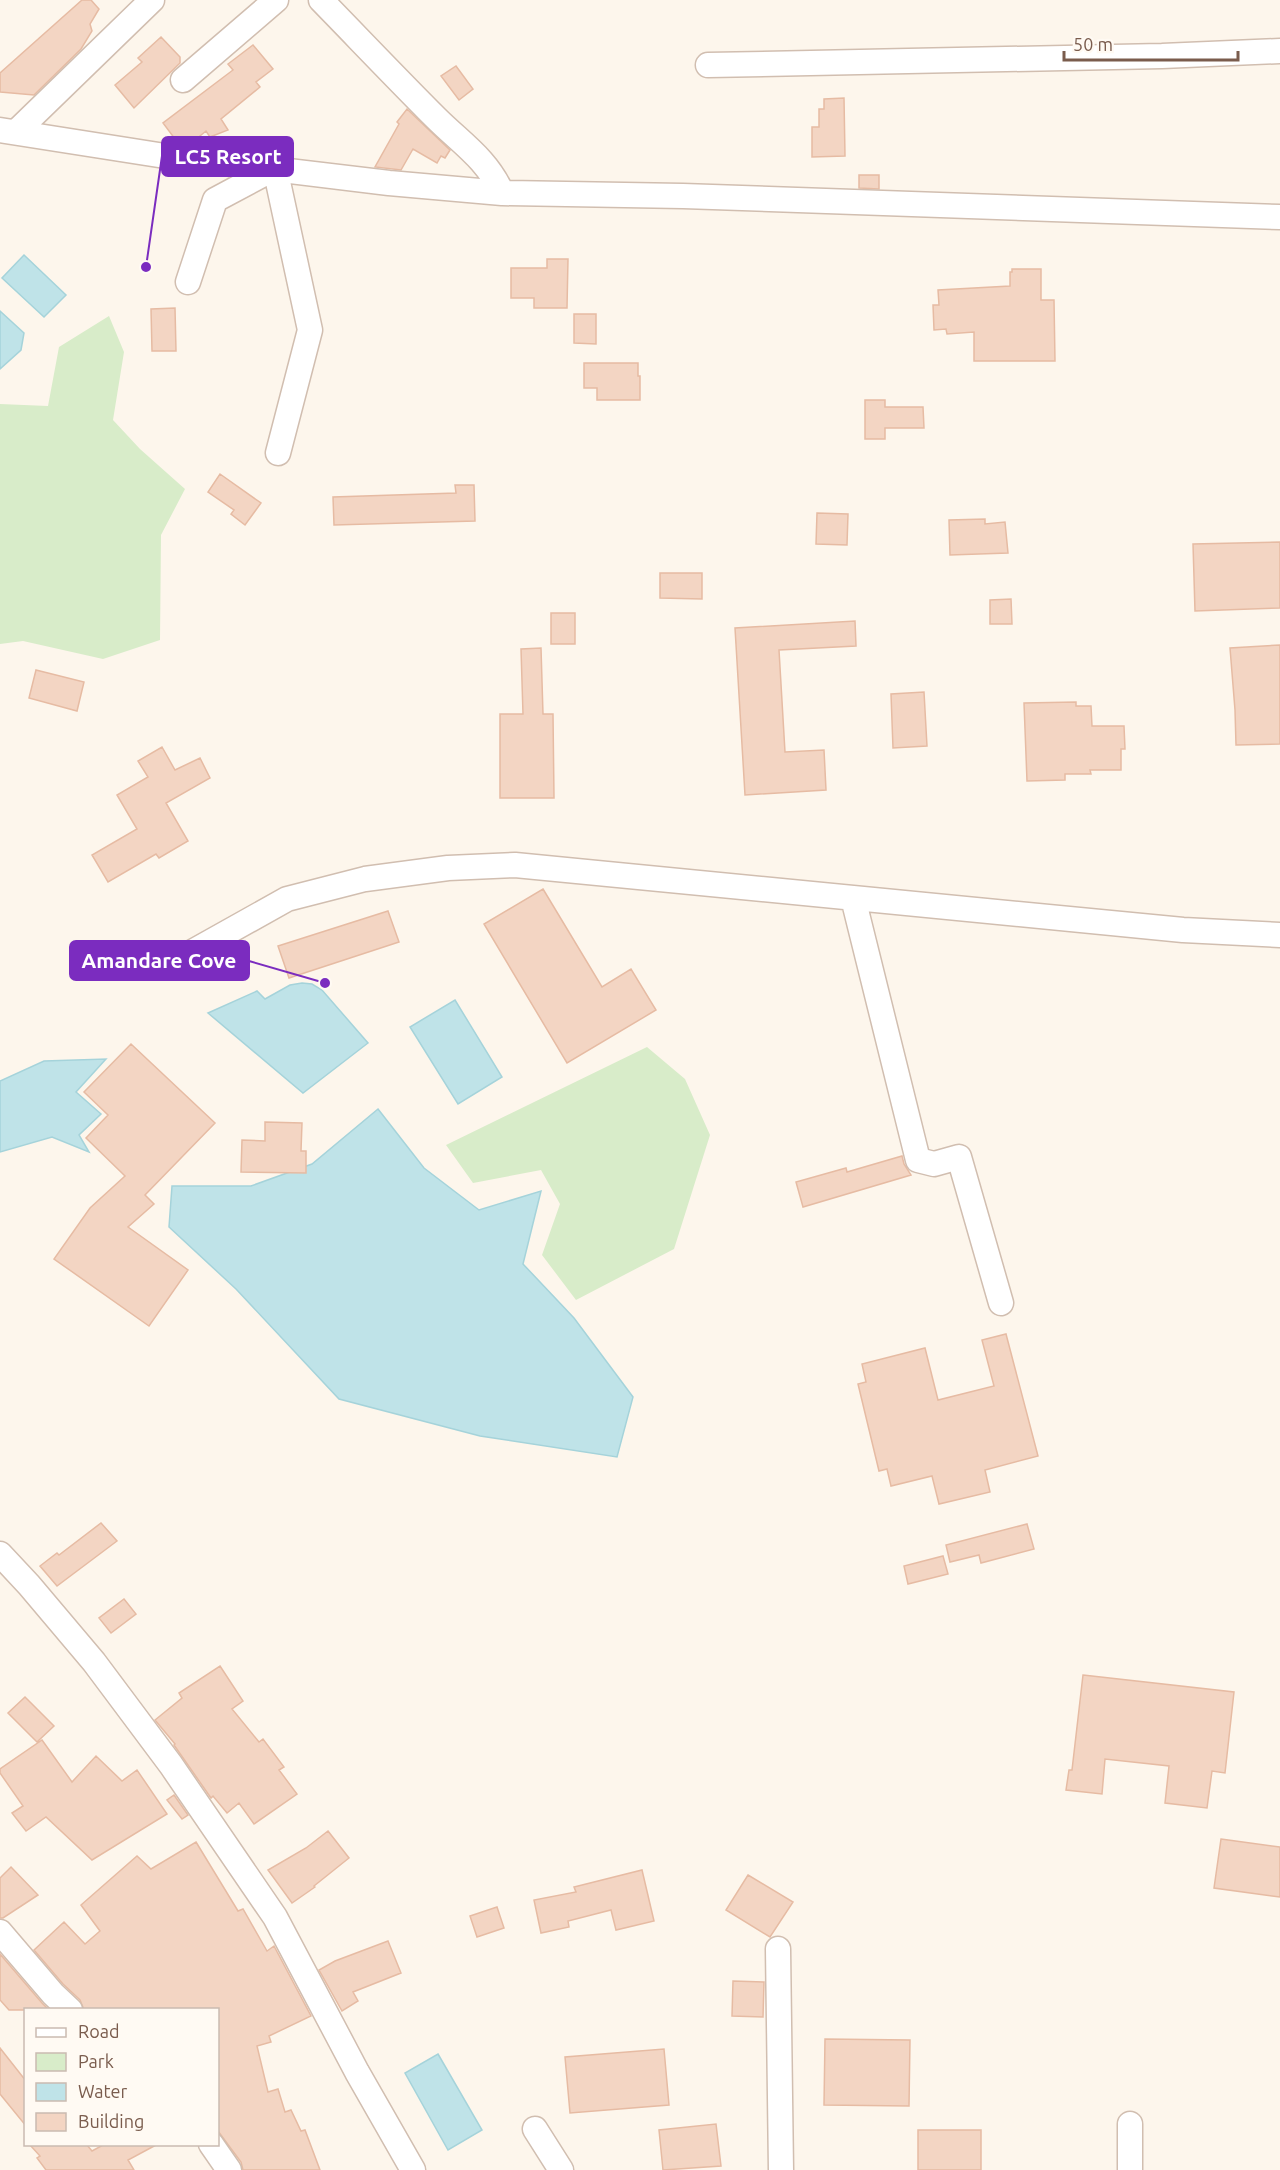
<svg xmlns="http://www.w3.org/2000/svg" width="1280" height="2170" viewBox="0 0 1280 2170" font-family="Ubuntu,sans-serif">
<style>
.green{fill:#d8ecc9}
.water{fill:#bfe3e8;stroke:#a5d3da;stroke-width:1.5}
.building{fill:#f3d5c3;stroke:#e6bba3;stroke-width:1.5}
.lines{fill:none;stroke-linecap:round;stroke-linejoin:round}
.minor-casing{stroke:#d1beb0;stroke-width:27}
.minor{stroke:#fff;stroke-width:24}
.leader{fill:none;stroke:#7b2cbf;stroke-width:2}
.callout-dot{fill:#7b2cbf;stroke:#fffaf3;stroke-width:2}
.callout{fill:#7b2cbf;stroke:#7b2cbf;stroke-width:2}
.callout-label{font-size:21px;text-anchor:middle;font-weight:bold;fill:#fff}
</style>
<rect width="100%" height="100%" fill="#fdf6ec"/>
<path class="green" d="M 109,316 L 124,352 L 113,420 L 140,449 L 185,489 L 161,535 L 160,640 L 103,659 L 23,641 L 0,644 L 0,404 L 48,406 L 59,347 Z
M 647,1047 L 685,1079 L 710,1135 L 674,1249 L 576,1300 L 542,1255 L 560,1204 L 541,1170 L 473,1183 L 446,1145 Z"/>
<path class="water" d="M 24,255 L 66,295 L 44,317 L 2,278 Z
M 0,311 L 24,333 L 21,350 L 0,369 Z
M 302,983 L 312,984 L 322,990 L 368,1043 L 303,1093 L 208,1013 L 257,991 L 265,999 L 290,985 Z
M 455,1000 L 502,1077 L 458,1104 L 410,1027 Z
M 106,1059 L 76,1092 L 101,1114 L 79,1135 L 89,1152 L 52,1137 L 0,1152 L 0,1081 L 44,1061 Z
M 378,1109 L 424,1168 L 479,1210 L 541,1191 L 523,1264 L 574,1318 L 633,1397 L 617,1457 L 480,1436 L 339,1399 L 236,1289 L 169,1227 L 172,1186 L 251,1186 L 312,1164 Z
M 438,2054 L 482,2130 L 448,2150 L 405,2073 Z"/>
<path class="building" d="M 82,0 L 91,0 L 99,9 L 90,24 L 92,31 L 81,49 L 34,95 L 0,92 L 0,73 Z
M 161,37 L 180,57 L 180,63 L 134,108 L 115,85 L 142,62 L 138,58 Z
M 253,45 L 273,69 L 256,82 L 260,87 L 221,119 L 228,130 L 210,137 L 206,131 L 189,145 L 178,143 L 163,123 L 233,70 L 228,64 Z
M 456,66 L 473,89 L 459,100 L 441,76 Z
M 844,98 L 845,156 L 812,157 L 812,127 L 819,127 L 819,109 L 824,109 L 824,99 Z
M 407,109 L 450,150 L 445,158 L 441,156 L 437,163 L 413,149 L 401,170 L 375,167 L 399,124 L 397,122 Z
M 859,175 L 879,175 L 879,189 L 859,188 Z
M 547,259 L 568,259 L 567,308 L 534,308 L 534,298 L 511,298 L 511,268 L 547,268 Z
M 1012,269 L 1041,269 L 1041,300 L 1054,300 L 1055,361 L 974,361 L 974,332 L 947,334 L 946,329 L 934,330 L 933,305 L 939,305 L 938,290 L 1010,286 L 1010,272 L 1012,272 Z
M 175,308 L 176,351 L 152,351 L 151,309 Z
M 574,314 L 596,314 L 596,344 L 574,343 Z
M 584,363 L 638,363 L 638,376 L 640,376 L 640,400 L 597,400 L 597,388 L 584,388 Z
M 865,400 L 885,400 L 885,407 L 923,407 L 924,428 L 885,428 L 885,439 L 865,439 Z
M 220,474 L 261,503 L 245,525 L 231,514 L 234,510 L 208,492 Z
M 455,485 L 474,485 L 475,521 L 334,525 L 333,497 L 456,493 Z
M 817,513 L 848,514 L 847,545 L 816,544 Z
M 985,519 L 985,524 L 1005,522 L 1008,553 L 950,555 L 949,520 Z
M 1280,542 L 1280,608 L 1195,611 L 1193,544 Z
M 660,573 L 702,573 L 702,599 L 660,598 Z
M 1011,599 L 1012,624 L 990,624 L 990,600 Z
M 551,613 L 575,613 L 575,644 L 551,644 Z
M 855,621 L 856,646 L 779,650 L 785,752 L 824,750 L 826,790 L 745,795 L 735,628 Z
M 1280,645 L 1280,744 L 1236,745 L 1235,710 L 1230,648 Z
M 541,648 L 543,714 L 553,714 L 554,798 L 500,798 L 500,714 L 523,714 L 521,649 Z
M 36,670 L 84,682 L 77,711 L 29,698 Z
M 924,692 L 927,746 L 893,748 L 891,694 Z
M 1076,702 L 1076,706 L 1091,706 L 1092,726 L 1124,726 L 1125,749 L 1121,749 L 1121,770 L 1090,770 L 1091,774 L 1065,774 L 1065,780 L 1027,781 L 1024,703 Z
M 162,747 L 175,770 L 200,758 L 210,778 L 166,803 L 188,841 L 159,858 L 156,854 L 108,882 L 92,855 L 137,829 L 117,795 L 148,777 L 138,761 Z
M 543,889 L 602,987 L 631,969 L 656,1010 L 567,1063 L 484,924 Z
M 388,911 L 399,942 L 289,978 L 278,946 Z
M 131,1044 L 215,1123 L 145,1195 L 154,1204 L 128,1227 L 188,1270 L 149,1326 L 54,1259 L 90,1208 L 125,1176 L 86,1138 L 108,1115 L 84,1092 Z
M 265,1122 L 302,1123 L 301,1151 L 306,1151 L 306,1173 L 241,1172 L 242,1140 L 265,1141 Z
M 902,1156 L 904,1164 L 911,1175 L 803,1207 L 796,1182 L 846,1168 L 847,1172 Z
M 1006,1334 L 1038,1456 L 985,1470 L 990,1492 L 939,1504 L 932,1476 L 891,1486 L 887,1469 L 879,1471 L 858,1384 L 866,1382 L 862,1364 L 925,1348 L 938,1400 L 994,1386 L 982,1340 Z
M 101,1523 L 117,1541 L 57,1586 L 40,1566 L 57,1553 L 59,1555 Z
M 1027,1524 L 1034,1549 L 981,1563 L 979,1555 L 950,1562 L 946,1545 Z
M 943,1556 L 948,1574 L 908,1584 L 904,1566 Z
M 124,1599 L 136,1614 L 111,1633 L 99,1618 Z
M 220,1666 L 243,1701 L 232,1709 L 259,1742 L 263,1739 L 284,1767 L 279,1770 L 297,1794 L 254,1824 L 239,1803 L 227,1813 L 213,1796 L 211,1798 L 174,1745 L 175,1744 L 155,1720 L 182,1698 L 179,1693 Z
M 1083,1675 L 1234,1692 L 1225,1773 L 1212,1771 L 1207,1808 L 1165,1803 L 1169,1766 L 1105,1759 L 1102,1794 L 1066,1790 L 1069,1770 L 1072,1770 Z
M 25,1697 L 54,1726 L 37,1742 L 8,1713 Z
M 42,1740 L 72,1782 L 96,1756 L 122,1781 L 137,1770 L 167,1814 L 92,1860 L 46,1817 L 26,1831 L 12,1813 L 23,1806 L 0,1773 L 0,1769 Z
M 174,1795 L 188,1815 L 182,1819 L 167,1800 Z
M 328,1831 L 349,1858 L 314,1886 L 315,1887 L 292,1903 L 268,1870 L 306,1848 Z
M 1221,1839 L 1280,1847 L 1280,1897 L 1214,1888 Z
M 196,1842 L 238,1911 L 243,1909 L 267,1951 L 274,1946 L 311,2016 L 269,2036 L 271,2042 L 257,2046 L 268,2092 L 278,2089 L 285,2112 L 291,2110 L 301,2131 L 305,2130 L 320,2170 L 243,2170 L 241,2162 L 218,2131 L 218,2010 L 84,2010 L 80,2000 L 63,1984 L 34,1950 L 64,1922 L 85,1944 L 100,1931 L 81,1905 L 137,1856 L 151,1869 Z
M 11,1867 L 38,1895 L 3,1918 L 0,1918 L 0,1878 Z
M 642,1870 L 654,1921 L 616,1930 L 611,1910 L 568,1921 L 569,1927 L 541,1933 L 534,1900 L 576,1892 L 574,1887 Z
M 748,1875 L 793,1902 L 770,1937 L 726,1910 Z
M 497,1907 L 504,1928 L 477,1937 L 470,1916 Z
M 388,1941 L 401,1973 L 353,1992 L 358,2001 L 342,2011 L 319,1970 L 335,1961 Z
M 0,1954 L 42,2003 L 49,2010 L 9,2010 L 0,2000 Z
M 733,1981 L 764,1982 L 763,2017 L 732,2016 Z
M 825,2039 L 910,2040 L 909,2106 L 824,2105 Z
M 0,2048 L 26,2081 L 26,2126 L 0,2094 Z
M 664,2049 L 669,2105 L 570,2113 L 565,2057 Z
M 716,2124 L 721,2166 L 663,2170 L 659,2130 Z
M 918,2130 L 981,2130 L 981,2170 L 918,2170 Z
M 30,2145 L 87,2145 L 92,2151 L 103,2145 L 156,2145 L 128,2160 L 134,2170 L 46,2170 L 37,2158 L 40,2156 Z"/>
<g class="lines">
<defs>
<path id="minor" d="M 321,0 C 359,39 397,79 436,118 C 461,143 487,159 502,193
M 708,65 L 1162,56 L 1280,51
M 183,80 L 276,0
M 0,130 L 165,156 L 389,183 L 502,193 L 683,196 L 1280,217
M 16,132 L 152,0
M 188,282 L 215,200 L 275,168 L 310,330 L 278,453
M 853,898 L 918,1160 L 934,1164 L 959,1157 L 1001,1303
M 178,960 L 287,899 L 365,879 L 448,868 L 515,865 L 1183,930 L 1280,935
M 0,1554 L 29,1585 L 94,1662 L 171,1765 L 275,1917 L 357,2072 L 413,2170
M 0,1932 L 53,1994 L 70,2010
M 778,1949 L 781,2170
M 1130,2124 L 1130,2170
M 535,2129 L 561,2170
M 211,2144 L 229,2170"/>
</defs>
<use href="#minor" class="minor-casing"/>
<use href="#minor" class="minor"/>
</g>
<path class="leader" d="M146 267L162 156M325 983L249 961"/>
<g class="callout-dot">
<circle cx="146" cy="267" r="6"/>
<circle cx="325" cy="983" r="6"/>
</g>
<g class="callout">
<rect x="162" y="137" width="131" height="39" rx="6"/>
<rect x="70" y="941" width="179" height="39" rx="6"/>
</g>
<g class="callout-label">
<text x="228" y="164">LC5 Resort</text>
<text x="159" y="968">Amandare Cove</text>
</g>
<rect x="24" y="2008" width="195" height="138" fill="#fffaf3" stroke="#cabbb1" stroke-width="1.5"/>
<rect x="36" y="2028" width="30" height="9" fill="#ffffff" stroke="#cabbb1" stroke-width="1.5"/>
<text x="78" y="2038" font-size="18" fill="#7a5c4d">Road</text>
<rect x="36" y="2053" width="30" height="18" fill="#d8ecc9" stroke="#cabbb1" stroke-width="1.5"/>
<text x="78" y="2068" font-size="18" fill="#7a5c4d">Park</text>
<rect x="36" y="2083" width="30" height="18" fill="#bfe3e8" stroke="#cabbb1" stroke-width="1.5"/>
<text x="78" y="2098" font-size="18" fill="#7a5c4d">Water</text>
<rect x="36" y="2113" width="30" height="18" fill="#f3d5c3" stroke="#cabbb1" stroke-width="1.5"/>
<text x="78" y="2128" font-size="18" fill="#7a5c4d">Building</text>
<path d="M1064 51v9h174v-9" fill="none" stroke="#7a5c4d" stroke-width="3"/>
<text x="1073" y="51" font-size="18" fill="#7a5c4d" stroke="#fffaf3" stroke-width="4.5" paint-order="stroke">50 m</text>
</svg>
